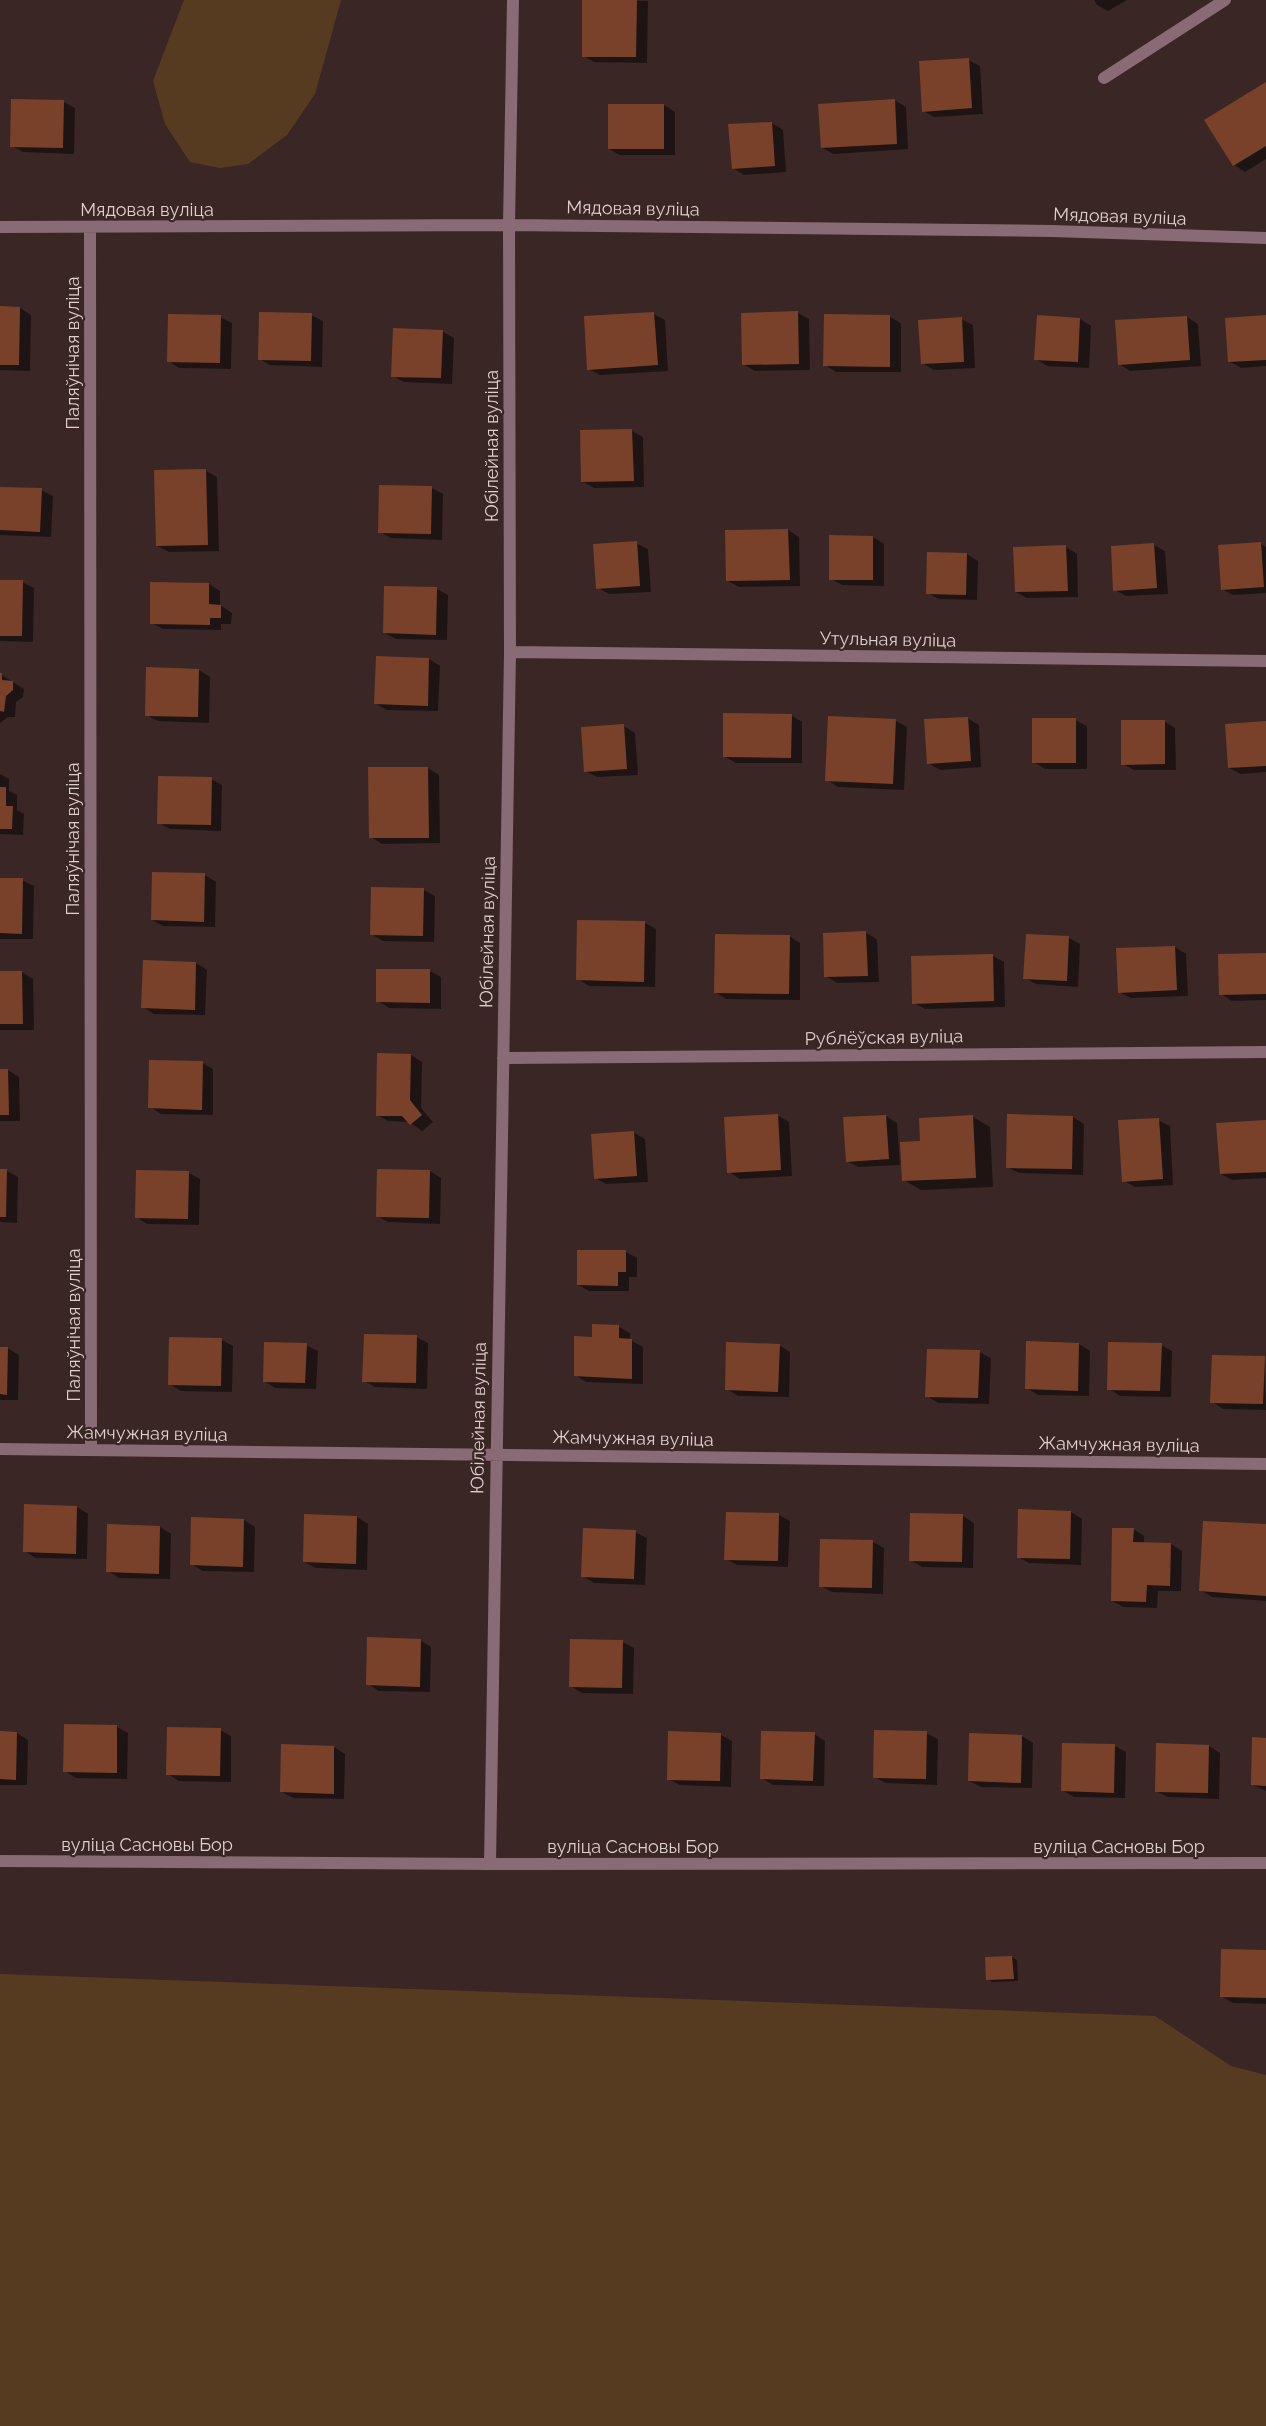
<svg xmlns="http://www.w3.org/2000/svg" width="1266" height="2426" viewBox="0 0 1266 2426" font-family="Raleway,sans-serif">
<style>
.green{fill:#573b21}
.shadow{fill:#0007}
.building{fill:#7a412a}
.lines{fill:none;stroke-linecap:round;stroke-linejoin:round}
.street{stroke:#886b74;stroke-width:12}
.labels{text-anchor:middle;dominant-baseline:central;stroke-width:4.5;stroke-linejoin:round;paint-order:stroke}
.street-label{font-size:18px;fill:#ded0cf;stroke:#3b2626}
</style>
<rect width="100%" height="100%" fill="#3b2626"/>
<path class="green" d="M 184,0 L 341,0 L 315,94 L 287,135 L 248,164 L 220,168 L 190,162 L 165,124 L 153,81 Z
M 0,1974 L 1155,2016 L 1231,2066 L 1266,2075 L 1266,2426 L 0,2426 Z"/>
<path class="shadow" d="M 583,0 L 648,1 L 647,63 L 594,62 L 583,56 Z
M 1094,0 L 1127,0 L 1108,11 L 1097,5 Z
M 968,60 L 980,66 L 983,114 L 934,117 L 923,111 Z
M 1266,83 L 1266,159 L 1245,172 L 1234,165 Z
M 894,100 L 906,107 L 908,149 L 834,154 L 822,148 Z
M 64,102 L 75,108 L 74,154 L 23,152 L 12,146 Z
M 664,105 L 675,112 L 675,155 L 620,155 L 609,149 Z
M 772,123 L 783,130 L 786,172 L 744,175 L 733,168 Z
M 0,308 L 20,308 L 31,315 L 30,371 L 0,370 Z
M 798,313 L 809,319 L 810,370 L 755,371 L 743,364 Z
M 654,314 L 665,320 L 668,371 L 600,375 L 589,369 Z
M 311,315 L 323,321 L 322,367 L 270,365 L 259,359 Z
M 220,317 L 232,323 L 231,369 L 179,368 L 168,361 Z
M 890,317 L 901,323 L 901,372 L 836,372 L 825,365 Z
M 1187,317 L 1198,324 L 1201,366 L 1130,371 L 1119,364 Z
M 1266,317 L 1266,366 L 1241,368 L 1229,361 Z
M 961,319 L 973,325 L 975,368 L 934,370 L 922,363 Z
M 1080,319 L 1091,326 L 1089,368 L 1047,366 L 1036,359 Z
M 442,331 L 454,338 L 452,384 L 404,382 L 393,376 Z
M 632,431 L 643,437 L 644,487 L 594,488 L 582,481 Z
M 205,470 L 217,477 L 219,551 L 169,552 L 158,546 Z
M 0,488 L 41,490 L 53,496 L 51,537 L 0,535 Z
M 432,488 L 443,494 L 442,540 L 391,538 L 380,532 Z
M 788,530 L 799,537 L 800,586 L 739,587 L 728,581 Z
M 873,537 L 884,544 L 884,586 L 842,585 L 831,579 Z
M 636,543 L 648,549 L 651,592 L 609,594 L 598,588 Z
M 1261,544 L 1266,547 L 1266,593 L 1233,595 L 1222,589 Z
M 1154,545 L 1165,551 L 1168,594 L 1126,596 L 1115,590 Z
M 1066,547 L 1077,554 L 1078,597 L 1027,598 L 1016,592 Z
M 967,554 L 978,561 L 977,600 L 939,599 L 927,593 Z
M 0,581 L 22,582 L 34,588 L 33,642 L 0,641 Z
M 209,584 L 220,591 L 220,605 L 232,613 L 231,624 L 221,624 L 221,630 L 163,629 L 151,623 Z
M 386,587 L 437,589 L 448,595 L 447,640 L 396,639 L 385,633 Z
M 429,659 L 440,666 L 438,711 L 387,710 L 376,704 Z
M 199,670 L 210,677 L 209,723 L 158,721 L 146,715 Z
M 0,674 L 24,689 L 23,697 L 16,702 L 15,717 L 8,717 L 0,723 Z
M 791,715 L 802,722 L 802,763 L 736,763 L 724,756 Z
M 967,718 L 979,725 L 981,767 L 940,770 L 928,763 Z
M 1075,720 L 1087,726 L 1087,769 L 1045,769 L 1034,762 Z
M 896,721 L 907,727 L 904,790 L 838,787 L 827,780 Z
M 1164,721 L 1175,728 L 1176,770 L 1134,770 L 1123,764 Z
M 1266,723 L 1266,772 L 1241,774 L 1229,768 Z
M 624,726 L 635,733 L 638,775 L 597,777 L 585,771 Z
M 428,768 L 439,775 L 440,843 L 382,844 L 371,837 Z
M 0,774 L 9,779 L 9,791 L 17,795 L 17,810 L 24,814 L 23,835 L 0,834 Z
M 211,779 L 222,785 L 221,831 L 170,829 L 159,823 Z
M 205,875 L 216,882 L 215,927 L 163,926 L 152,920 Z
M 0,879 L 22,880 L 34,886 L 33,939 L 0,939 Z
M 373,888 L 424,890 L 435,896 L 434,942 L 383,941 L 371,934 Z
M 578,921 L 645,923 L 656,929 L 655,987 L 589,986 L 578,979 Z
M 866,933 L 877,939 L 879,982 L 837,983 L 826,976 Z
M 789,936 L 800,943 L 800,1000 L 726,999 L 715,992 Z
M 1069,938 L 1080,944 L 1078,987 L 1036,984 L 1025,978 Z
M 1175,947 L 1186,954 L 1188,996 L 1131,998 L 1119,992 Z
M 1266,955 L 1266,1000 L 1232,1001 L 1221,994 Z
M 993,956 L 1004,962 L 1005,1007 L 925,1009 L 914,1003 Z
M 196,963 L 207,970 L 205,1015 L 154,1014 L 143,1007 Z
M 430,971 L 441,977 L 441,1009 L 389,1008 L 378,1001 Z
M 0,972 L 22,972 L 33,979 L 34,1030 L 0,1030 Z
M 411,1055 L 422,1062 L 421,1108 L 433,1122 L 422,1131 L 409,1122 L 388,1121 L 377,1115 Z
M 202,1063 L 213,1069 L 213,1115 L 161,1114 L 150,1107 Z
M 0,1070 L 8,1070 L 19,1077 L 20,1121 L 0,1121 Z
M 777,1115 L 789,1122 L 792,1176 L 740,1179 L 729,1172 Z
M 886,1116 L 897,1123 L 900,1165 L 858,1167 L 847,1161 Z
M 973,1117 L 990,1127 L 993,1187 L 921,1190 L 904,1180 L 921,1143 Z
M 1073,1117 L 1084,1124 L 1083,1175 L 1019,1173 L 1007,1167 Z
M 1158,1120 L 1170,1126 L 1173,1185 L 1135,1187 L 1124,1181 Z
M 1266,1122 L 1266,1178 L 1232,1180 L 1221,1174 Z
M 634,1133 L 645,1139 L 648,1182 L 606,1184 L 595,1178 Z
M 0,1170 L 7,1171 L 18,1177 L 17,1223 L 0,1222 Z
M 430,1171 L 441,1178 L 440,1224 L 388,1222 L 377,1216 Z
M 189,1173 L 200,1179 L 199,1225 L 147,1224 L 136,1217 Z
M 626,1252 L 637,1258 L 637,1277 L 629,1277 L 629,1291 L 589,1291 L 578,1285 Z
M 619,1327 L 630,1333 L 630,1340 L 643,1347 L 643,1384 L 586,1382 L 575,1375 L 593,1338 Z
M 416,1337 L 428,1343 L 427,1389 L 375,1387 L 364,1381 Z
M 222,1340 L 233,1346 L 232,1392 L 181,1391 L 170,1384 Z
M 1028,1343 L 1079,1344 L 1090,1351 L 1089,1396 L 1038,1395 L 1027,1388 Z
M 306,1345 L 318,1351 L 316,1389 L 275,1388 L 264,1381 Z
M 779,1345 L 790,1352 L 789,1397 L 738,1396 L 727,1389 Z
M 1161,1345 L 1172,1351 L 1171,1397 L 1120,1396 L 1109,1389 Z
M 0,1348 L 7,1348 L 19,1355 L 18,1400 L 0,1400 Z
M 979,1352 L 991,1358 L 989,1404 L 938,1403 L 927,1396 Z
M 1264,1358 L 1266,1410 L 1223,1409 L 1212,1402 Z
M 25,1506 L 77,1507 L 88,1514 L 87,1559 L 36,1558 L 24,1551 Z
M 1071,1512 L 1082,1519 L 1081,1565 L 1029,1563 L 1018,1557 Z
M 779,1515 L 790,1521 L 788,1567 L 737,1565 L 726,1559 Z
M 912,1515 L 963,1516 L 974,1523 L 973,1568 L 922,1567 L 911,1560 Z
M 306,1516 L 357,1517 L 368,1524 L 367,1570 L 316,1568 L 304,1562 Z
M 192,1519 L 244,1520 L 255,1527 L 254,1572 L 203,1571 L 191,1564 Z
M 1266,1526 L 1266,1601 L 1212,1597 L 1201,1590 Z
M 160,1527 L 171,1534 L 170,1579 L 119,1578 L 108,1571 Z
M 1133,1529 L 1144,1536 L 1144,1544 L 1171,1544 L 1182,1551 L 1181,1591 L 1158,1591 L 1157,1608 L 1123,1607 L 1112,1601 Z
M 635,1532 L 647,1538 L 645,1585 L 594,1583 L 583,1576 Z
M 822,1540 L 873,1542 L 884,1548 L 883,1594 L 832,1592 L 821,1586 Z
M 420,1640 L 431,1647 L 430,1692 L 379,1691 L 368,1684 Z
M 622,1642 L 634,1648 L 633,1694 L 582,1693 L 570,1686 Z
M 66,1725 L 117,1727 L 128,1733 L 127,1779 L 76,1778 L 65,1771 Z
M 220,1730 L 231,1736 L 231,1782 L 179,1781 L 168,1774 Z
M 0,1733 L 17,1733 L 28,1740 L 27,1785 L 0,1785 Z
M 926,1733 L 938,1739 L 937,1785 L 886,1783 L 874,1777 Z
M 814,1734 L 825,1741 L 824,1786 L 773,1785 L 761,1778 Z
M 721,1735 L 732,1741 L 731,1787 L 680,1785 L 668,1779 Z
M 971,1735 L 1022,1736 L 1033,1743 L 1032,1788 L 981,1787 L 969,1781 Z
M 1266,1739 L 1266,1791 L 1253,1785 Z
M 283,1746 L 334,1747 L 345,1754 L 344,1799 L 293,1798 L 282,1792 Z
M 1115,1746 L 1126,1752 L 1125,1798 L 1074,1797 L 1062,1790 Z
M 1209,1746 L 1220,1753 L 1219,1799 L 1168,1797 L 1156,1791 Z
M 1266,1952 L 1266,2004 L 1233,2003 L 1221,1996 Z
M 1012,1957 L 1017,1960 L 1018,1981 L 992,1982 L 987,1979 Z"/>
<path class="building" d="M 582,0 L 637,0 L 636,57 L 582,57 Z
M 969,58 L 972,108 L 922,112 L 919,61 Z
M 1266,82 L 1266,146 L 1233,166 L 1204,120 Z
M 11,99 L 64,100 L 63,148 L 10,147 Z
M 895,99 L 897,144 L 821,148 L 818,104 Z
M 608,104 L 664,104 L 664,149 L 608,149 Z
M 772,122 L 775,166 L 732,169 L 728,124 Z
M 0,306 L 20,307 L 19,365 L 0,365 Z
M 798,311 L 799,364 L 742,365 L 741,313 Z
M 259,312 L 312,313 L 311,361 L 258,360 Z
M 654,312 L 658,365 L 587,370 L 584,316 Z
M 168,314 L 221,315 L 220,363 L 167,362 Z
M 824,314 L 890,315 L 890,367 L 823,366 Z
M 1037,315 L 1080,318 L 1078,362 L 1034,360 Z
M 1266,315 L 1266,360 L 1228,362 L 1225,318 Z
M 1187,316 L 1190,360 L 1118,365 L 1115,320 Z
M 962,317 L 964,362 L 921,364 L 918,320 Z
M 393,328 L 443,330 L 441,378 L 391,377 Z
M 632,429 L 634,481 L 581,482 L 580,430 Z
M 206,469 L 208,545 L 156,546 L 154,470 Z
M 379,485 L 432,486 L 431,534 L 378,533 Z
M 0,487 L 42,488 L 40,532 L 0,530 Z
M 788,529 L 790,580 L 726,581 L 725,530 Z
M 829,535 L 873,536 L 873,580 L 829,580 Z
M 637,541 L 640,586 L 596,589 L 593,544 Z
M 1261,542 L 1264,587 L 1221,590 L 1218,545 Z
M 1154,543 L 1157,588 L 1113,591 L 1111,546 Z
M 1066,545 L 1068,591 L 1015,592 L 1013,547 Z
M 927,552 L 967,553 L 966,595 L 926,594 Z
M 0,580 L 23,580 L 22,636 L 0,636 Z
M 150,582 L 209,583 L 209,604 L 221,605 L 221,618 L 210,618 L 210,625 L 150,624 Z
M 384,586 L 437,587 L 436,635 L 383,633 Z
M 376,656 L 429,658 L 428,706 L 374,704 Z
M 146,667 L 199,669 L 198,717 L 145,716 Z
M 0,673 L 2,673 L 2,680 L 13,681 L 13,690 L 6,696 L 4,712 L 0,711 Z
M 723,713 L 792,714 L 791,758 L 723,757 Z
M 828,716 L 896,719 L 893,784 L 825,781 Z
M 968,717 L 971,761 L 927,764 L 924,719 Z
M 1032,718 L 1076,718 L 1076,763 L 1032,763 Z
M 1121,720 L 1165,720 L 1165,764 L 1121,765 Z
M 1266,721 L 1266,766 L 1228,768 L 1225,724 Z
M 624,724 L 627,769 L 584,772 L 581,727 Z
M 368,767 L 428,767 L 429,838 L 369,838 Z
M 158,776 L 212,777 L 211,825 L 157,824 Z
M 0,787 L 6,787 L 6,806 L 13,806 L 12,829 L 0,829 Z
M 152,872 L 205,873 L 204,922 L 151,920 Z
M 0,878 L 23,878 L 22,934 L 0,933 Z
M 371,887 L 424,888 L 423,936 L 370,935 Z
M 577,920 L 645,921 L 644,982 L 576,980 Z
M 866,931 L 868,976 L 824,977 L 823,933 Z
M 715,934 L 790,935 L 789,994 L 714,993 Z
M 1026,934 L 1069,936 L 1067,981 L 1023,979 Z
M 1175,946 L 1177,990 L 1118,993 L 1116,948 Z
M 1266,953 L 1266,994 L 1219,995 L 1218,954 Z
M 993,954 L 994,1001 L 912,1004 L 911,956 Z
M 143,960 L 196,962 L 195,1010 L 141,1008 Z
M 376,969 L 430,969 L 430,1003 L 376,1002 Z
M 0,971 L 22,971 L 23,1024 L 0,1024 Z
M 377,1053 L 411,1054 L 410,1100 L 422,1115 L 410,1125 L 402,1116 L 376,1116 Z
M 149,1060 L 203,1061 L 202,1110 L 148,1108 Z
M 0,1069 L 8,1069 L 9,1115 L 0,1115 Z
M 778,1114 L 781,1170 L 727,1173 L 724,1117 Z
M 1007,1114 L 1073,1116 L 1072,1169 L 1006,1168 Z
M 886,1115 L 889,1159 L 846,1162 L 843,1117 Z
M 973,1115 L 976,1178 L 902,1181 L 900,1142 L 920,1141 L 919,1118 Z
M 1159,1118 L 1163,1179 L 1122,1182 L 1118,1120 Z
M 1266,1120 L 1266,1172 L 1220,1174 L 1216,1123 Z
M 634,1131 L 637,1176 L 594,1179 L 591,1134 Z
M 0,1169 L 7,1169 L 6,1217 L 0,1217 Z
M 377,1169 L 430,1170 L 429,1218 L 376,1217 Z
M 136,1170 L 189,1171 L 188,1219 L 135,1218 Z
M 577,1250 L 626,1250 L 626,1272 L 618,1272 L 618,1286 L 577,1285 Z
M 592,1324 L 619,1325 L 619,1338 L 632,1339 L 632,1379 L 574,1376 L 574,1336 L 592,1337 Z
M 364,1334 L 417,1335 L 416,1383 L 362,1382 Z
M 169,1337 L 222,1338 L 221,1386 L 168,1385 Z
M 1026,1341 L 1079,1343 L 1078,1391 L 1025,1389 Z
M 264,1342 L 307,1343 L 305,1383 L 263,1382 Z
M 726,1342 L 780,1344 L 778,1392 L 725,1390 Z
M 1108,1342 L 1162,1343 L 1160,1391 L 1107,1390 Z
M 0,1347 L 8,1347 L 7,1395 L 0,1394 Z
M 927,1349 L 980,1350 L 978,1398 L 925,1397 Z
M 1212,1355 L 1265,1356 L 1263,1404 L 1210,1403 Z
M 24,1504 L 77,1506 L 76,1554 L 23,1552 Z
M 1018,1509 L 1071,1511 L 1070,1559 L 1017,1558 Z
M 726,1512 L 779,1513 L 778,1561 L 724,1560 Z
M 910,1513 L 963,1514 L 962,1562 L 909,1561 Z
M 304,1514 L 357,1516 L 356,1564 L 303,1562 Z
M 191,1517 L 244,1519 L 243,1567 L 190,1565 Z
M 1203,1521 L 1266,1524 L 1266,1596 L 1199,1591 Z
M 107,1524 L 160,1526 L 159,1574 L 106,1572 Z
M 583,1528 L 636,1530 L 634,1579 L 581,1577 Z
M 1112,1528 L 1134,1528 L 1133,1542 L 1171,1543 L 1170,1586 L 1147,1585 L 1146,1602 L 1111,1601 Z
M 820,1539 L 873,1540 L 872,1588 L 819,1587 Z
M 367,1637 L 421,1639 L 420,1687 L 366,1685 Z
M 570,1639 L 623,1640 L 622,1688 L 569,1687 Z
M 64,1724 L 117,1725 L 117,1773 L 63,1772 Z
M 167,1727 L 221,1728 L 220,1776 L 166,1775 Z
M 874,1730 L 927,1731 L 926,1779 L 873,1778 Z
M 0,1731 L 17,1732 L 16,1780 L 0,1779 Z
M 668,1731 L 721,1733 L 720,1781 L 667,1780 Z
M 761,1731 L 815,1732 L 813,1781 L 760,1779 Z
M 969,1733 L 1022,1735 L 1021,1783 L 968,1781 Z
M 1252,1737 L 1266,1738 L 1266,1786 L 1251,1785 Z
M 1062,1743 L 1115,1744 L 1114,1793 L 1061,1791 Z
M 1156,1743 L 1209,1745 L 1208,1793 L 1155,1792 Z
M 281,1744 L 334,1746 L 334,1794 L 280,1792 Z
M 1221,1949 L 1266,1950 L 1266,1998 L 1220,1997 Z
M 1012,1956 L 1014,1979 L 986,1980 L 985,1957 Z"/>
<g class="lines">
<path class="street" d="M 1104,78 L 1225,0
M 0,227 L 509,225 L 1052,231 L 1266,238
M 90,227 L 91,1450
M 510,652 L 1266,661
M 503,1058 L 1266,1052
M 0,1449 L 1266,1464
M 0,1861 L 490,1864 L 1266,1863
M 490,1864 L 510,652 L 509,225 L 513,0"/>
</g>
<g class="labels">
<g class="street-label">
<text transform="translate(633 208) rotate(1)">Мядовая вуліца</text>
<text x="147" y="209">Мядовая вуліца</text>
<text transform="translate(1120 216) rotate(2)">Мядовая вуліца</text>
<text transform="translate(72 353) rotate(-90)">Паляўнічая вуліца</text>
<text transform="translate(491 446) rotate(-90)">Юбілейная вуліца</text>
<text transform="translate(888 639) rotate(1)">Утульная вуліца</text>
<text transform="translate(72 839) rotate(-90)">Паляўнічая вуліца</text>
<text transform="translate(487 932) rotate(-89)">Юбілейная вуліца</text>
<text transform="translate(884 1037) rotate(-1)">Рублёўская вуліца</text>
<text transform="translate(73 1325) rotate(-90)">Паляўнічая вуліца</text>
<text transform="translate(478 1418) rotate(-89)">Юбілейная вуліца</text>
<text transform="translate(147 1433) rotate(1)">Жамчужная вуліца</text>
<text transform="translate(633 1438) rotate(1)">Жамчужная вуліца</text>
<text transform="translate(1119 1444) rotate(1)">Жамчужная вуліца</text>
<text x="147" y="1844">вуліца Сасновы Бор</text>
<text x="633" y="1846">вуліца Сасновы Бор</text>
<text x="1119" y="1846">вуліца Сасновы Бор</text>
</g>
</g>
</svg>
